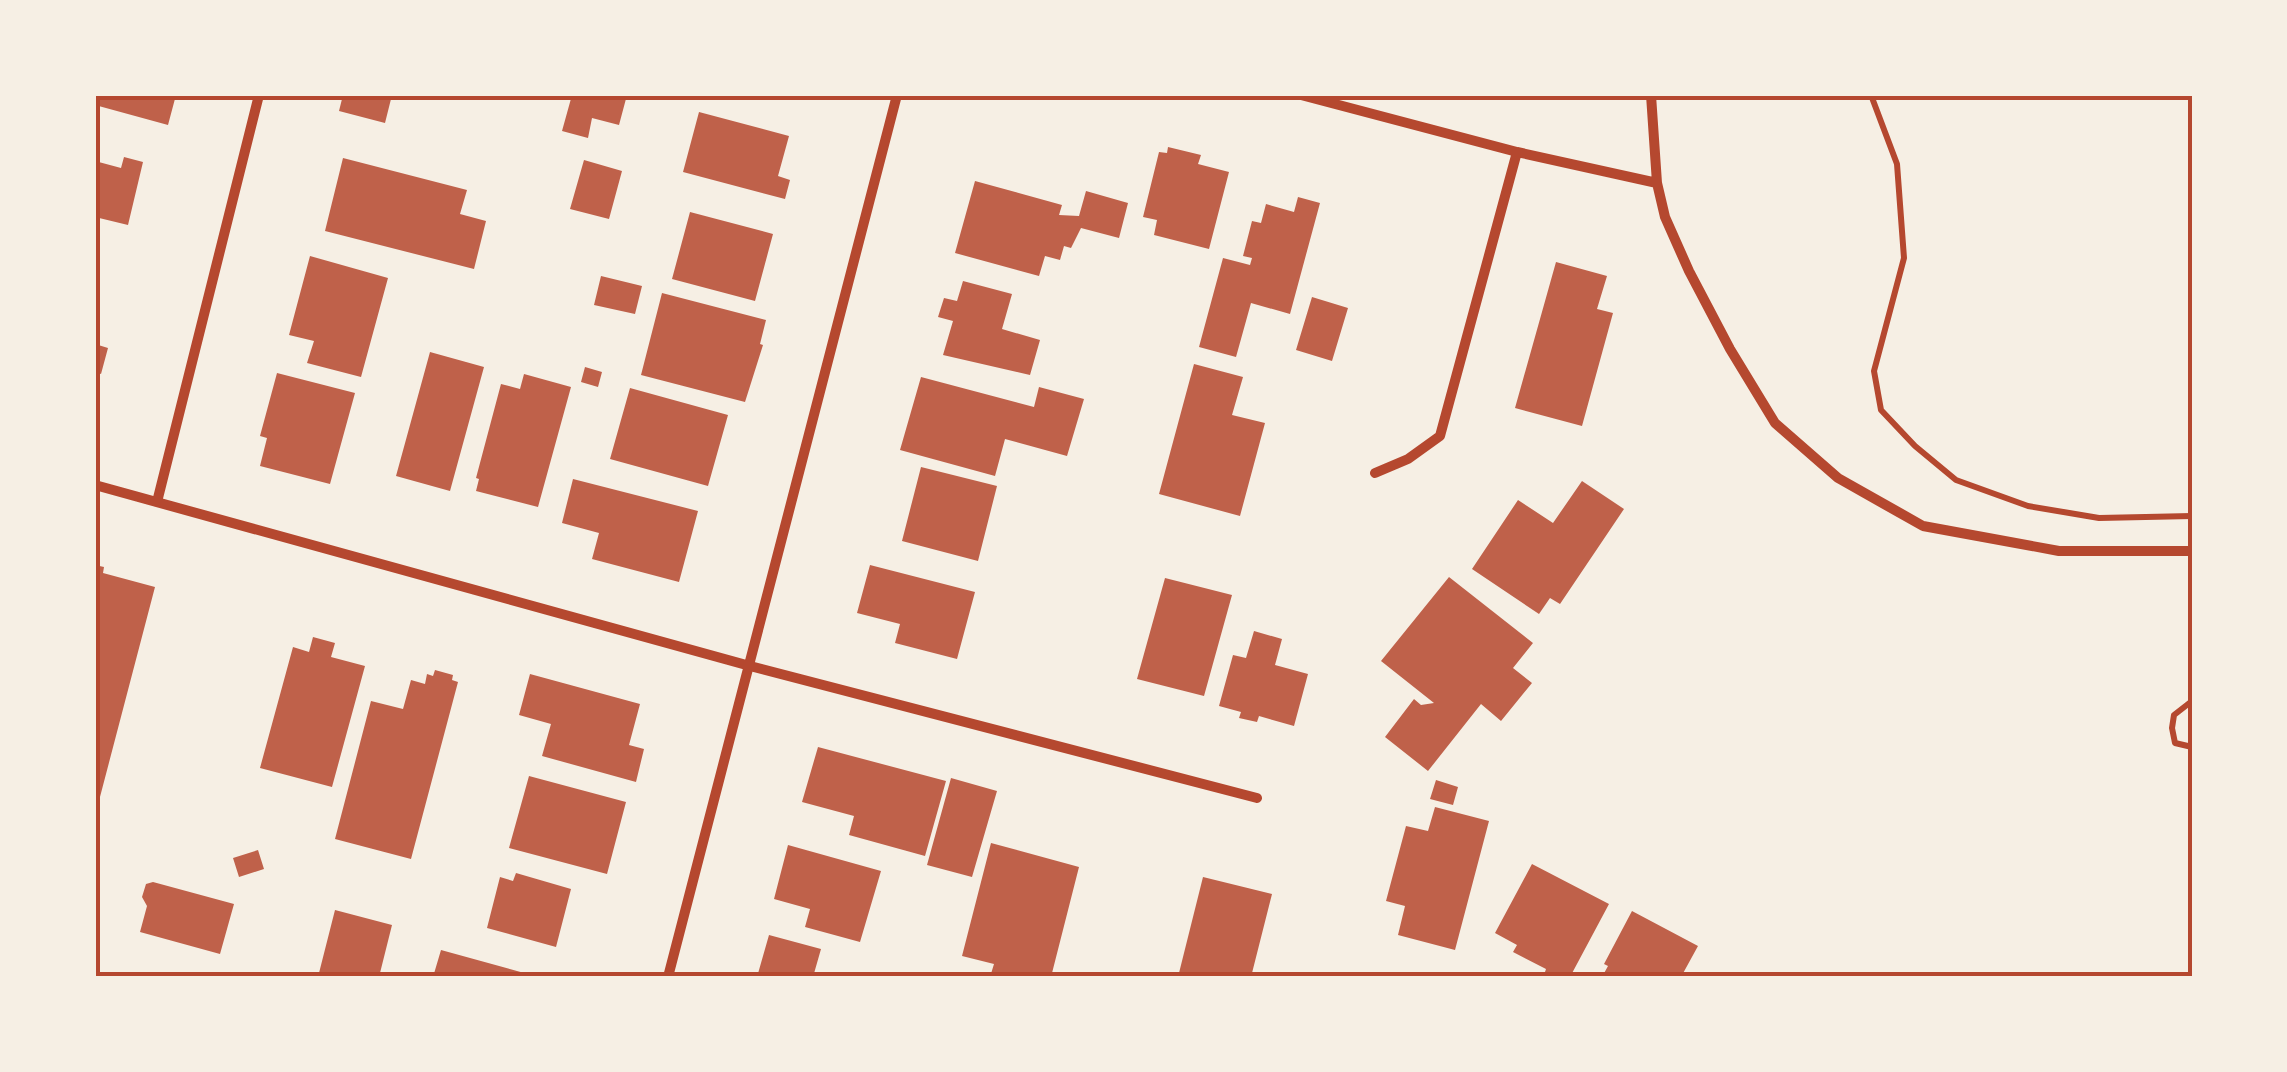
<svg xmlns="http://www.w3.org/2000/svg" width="2287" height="1072" viewBox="0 0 2287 1072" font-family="Helvetica,sans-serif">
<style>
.building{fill:#bf614a}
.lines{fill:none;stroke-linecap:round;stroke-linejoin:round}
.path{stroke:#b5482f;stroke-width:6}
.minor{stroke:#b5482f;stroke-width:10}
.neatline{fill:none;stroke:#b5482f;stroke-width:4}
</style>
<rect width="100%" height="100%" fill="#f6efe4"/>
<path class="building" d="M 95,95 L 176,95 L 168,125 L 95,105 Z
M 343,95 L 392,95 L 385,123 L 339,111 Z
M 572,95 L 627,95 L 619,125 L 592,118 L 588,138 L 562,131 Z
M 699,112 L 789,136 L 778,176 L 790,180 L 785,199 L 683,172 Z
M 1168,147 L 1201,155 L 1198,164 L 1229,172 L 1209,249 L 1154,235 L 1157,220 L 1143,217 L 1159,152 L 1167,153 Z
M 124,157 L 143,162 L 128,225 L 95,217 L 95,161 L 121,168 Z
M 343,158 L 467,190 L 460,214 L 486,221 L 474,269 L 325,231 Z
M 584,160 L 622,171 L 609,219 L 570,209 Z
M 975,181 L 1062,205 L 1059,215 L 1079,216 L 1086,191 L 1128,203 L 1119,238 L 1081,228 L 1071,248 L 1064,246 L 1060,260 L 1045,256 L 1039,276 L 955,253 Z
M 1298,197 L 1320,203 L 1290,314 L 1251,303 L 1236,357 L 1199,347 L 1223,258 L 1250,265 L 1252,258 L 1243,256 L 1252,221 L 1261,223 L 1266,204 L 1294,212 Z
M 690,212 L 773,234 L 755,301 L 672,279 Z
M 310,256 L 388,278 L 361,377 L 307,363 L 314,341 L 289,335 Z
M 1556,262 L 1607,276 L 1597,309 L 1613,313 L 1582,426 L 1515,408 Z
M 601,276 L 642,286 L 635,314 L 594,305 Z
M 963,281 L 1012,294 L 1002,329 L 1040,340 L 1030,375 L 943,355 L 953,321 L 938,317 L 944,298 L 957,301 Z
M 662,293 L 766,320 L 760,344 L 763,345 L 745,402 L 641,375 Z
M 1312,297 L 1348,308 L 1332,361 L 1296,350 Z
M 95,344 L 108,348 L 101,374 L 95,372 Z
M 430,352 L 484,367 L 450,491 L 396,476 Z
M 1194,364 L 1243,377 L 1232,415 L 1265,423 L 1240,516 L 1159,494 Z
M 585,367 L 602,372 L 598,387 L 581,382 Z
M 277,373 L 355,393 L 330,484 L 260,466 L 267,438 L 260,436 Z
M 524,374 L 571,387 L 538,507 L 476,491 L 479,479 L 476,478 L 501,384 L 520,389 Z
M 921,377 L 1034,407 L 1039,387 L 1084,399 L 1067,456 L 1005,439 L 995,476 L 900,450 Z
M 630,388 L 728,415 L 708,486 L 610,459 Z
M 921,467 L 997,486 L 978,561 L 902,541 Z
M 573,479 L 698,511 L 679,582 L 592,559 L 599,533 L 562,523 Z
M 1582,481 L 1624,509 L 1560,604 L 1550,598 L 1539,614 L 1472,569 L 1518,500 L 1553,523 Z
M 95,565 L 104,567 L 103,573 L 155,587 L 95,816 Z
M 870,565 L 975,592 L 957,659 L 895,643 L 900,624 L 857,613 Z
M 1449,577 L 1533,643 L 1513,668 L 1532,683 L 1501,721 L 1481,704 L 1428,771 L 1385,737 L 1414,699 L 1421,705 L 1434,703 L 1381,661 Z
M 1165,578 L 1232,595 L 1204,696 L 1137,679 Z
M 1254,631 L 1282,639 L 1275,665 L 1308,674 L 1294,726 L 1259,716 L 1257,722 L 1239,718 L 1241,712 L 1219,706 L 1233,655 L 1246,658 Z
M 313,637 L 335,643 L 331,657 L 365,666 L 332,787 L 260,768 L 293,647 L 309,652 Z
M 435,670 L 453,675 L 452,680 L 458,682 L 411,859 L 335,839 L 371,701 L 403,709 L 411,680 L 425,684 L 427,674 L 433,676 Z
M 530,674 L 640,704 L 629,745 L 644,749 L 636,782 L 542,756 L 551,724 L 519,715 Z
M 818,747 L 946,781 L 925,856 L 849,835 L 854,816 L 802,802 Z
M 529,776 L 626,802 L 607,874 L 509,848 Z
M 951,778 L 997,791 L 972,877 L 927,865 Z
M 1436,780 L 1458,787 L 1453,805 L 1430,799 Z
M 1435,807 L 1489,821 L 1455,950 L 1398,935 L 1405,906 L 1386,901 L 1406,826 L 1428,831 Z
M 991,843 L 1079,867 L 1051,977 L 990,977 L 994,964 L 962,956 Z
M 788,845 L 881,871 L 860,942 L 805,927 L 810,909 L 774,899 Z
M 258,850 L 264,869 L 239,877 L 233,858 Z
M 1532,864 L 1609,904 L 1570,977 L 1554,977 L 1545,972 L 1546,969 L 1513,952 L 1517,945 L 1495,933 Z
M 516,873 L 571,889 L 556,947 L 487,928 L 500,877 L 513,881 Z
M 1203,877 L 1272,894 L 1251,977 L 1178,977 Z
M 153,882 L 234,904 L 220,954 L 140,932 L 147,906 L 142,897 L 146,884 Z
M 335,910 L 392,925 L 379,977 L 334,977 L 319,973 Z
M 1632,911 L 1698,946 L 1681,977 L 1602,977 L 1608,966 L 1604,964 Z
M 769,935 L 821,949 L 813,977 L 757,977 Z
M 441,950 L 535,976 L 534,977 L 433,977 Z"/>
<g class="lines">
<path class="path" d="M 1871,95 L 1897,164 L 1904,258 L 1874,371 L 1881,410 L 1915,446 L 1956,480 L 2028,506 L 2099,518 L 2192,516
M 2192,701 L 2174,715 L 2172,728 L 2175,743 L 2192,747"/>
<path class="minor" d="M 1301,95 L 1517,152 L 1657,183
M 1651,95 L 1657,183 L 1665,217 L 1689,271 L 1730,349 L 1775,423 L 1838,478 L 1923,526 L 2059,551 L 2192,551
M 1375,473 L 1408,459 L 1440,436 L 1517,152
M 95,485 L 750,666 L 1257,798
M 157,502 L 259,95
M 668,977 L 897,95"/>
</g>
<rect width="2287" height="1072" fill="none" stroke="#f6efe4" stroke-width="195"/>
<rect x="98" y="98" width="2092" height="876" class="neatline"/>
</svg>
